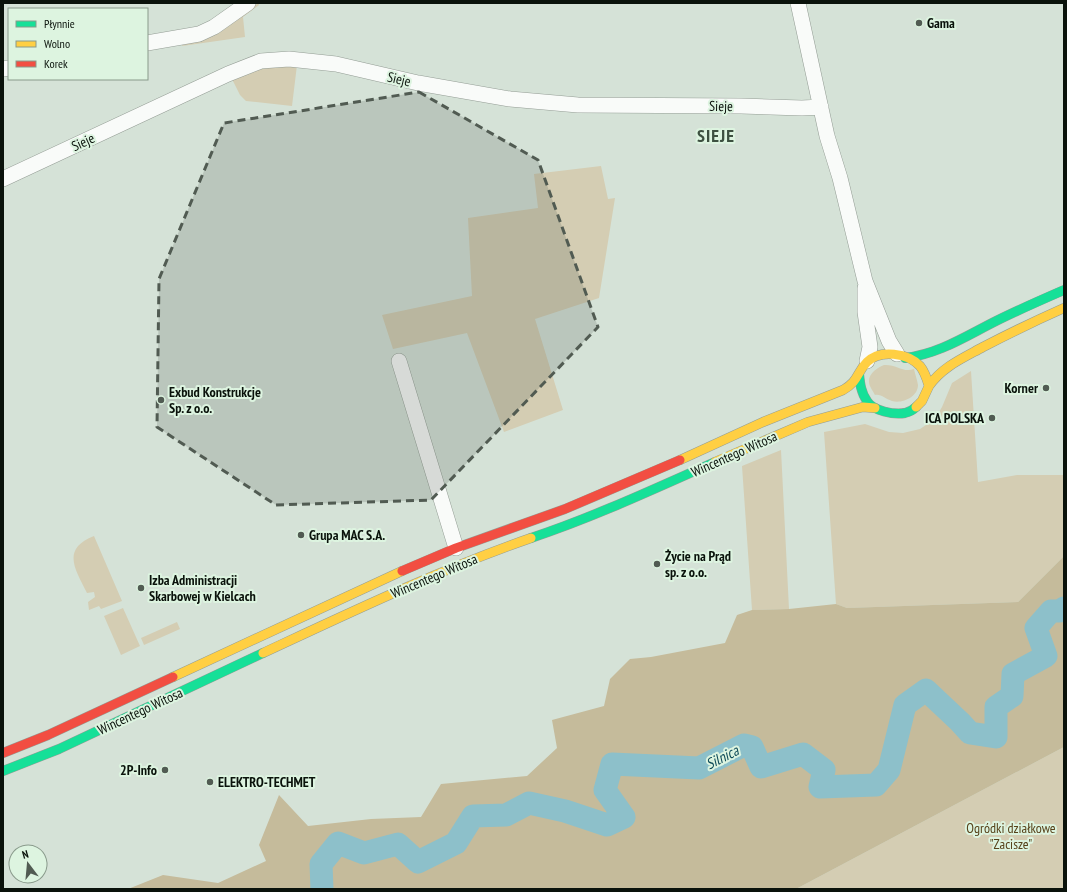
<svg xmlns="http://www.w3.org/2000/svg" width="1067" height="892" viewBox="0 0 1067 892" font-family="'PT Sans Narrow',sans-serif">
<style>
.green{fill:#d4cdb3}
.forest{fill:#c5bb9b}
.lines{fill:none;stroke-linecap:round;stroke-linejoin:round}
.river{stroke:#8dc0ca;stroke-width:23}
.street-casing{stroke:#949d95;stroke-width:16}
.fast-casing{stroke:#949d95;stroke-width:10}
.slow-casing{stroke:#949d95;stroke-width:10}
.jam-casing{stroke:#949d95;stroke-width:10}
.street{stroke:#f9fbf9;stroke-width:15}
.fast{stroke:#16e098;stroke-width:9}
.slow{stroke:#ffcf43;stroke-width:9}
.jam{stroke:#f24e42;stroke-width:9}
.marked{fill:#515b52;fill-opacity:0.2;stroke:#515b52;stroke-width:3;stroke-dasharray:8 5;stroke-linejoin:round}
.poi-dot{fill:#515b52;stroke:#ddf4e0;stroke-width:1.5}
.labels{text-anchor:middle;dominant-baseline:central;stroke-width:4;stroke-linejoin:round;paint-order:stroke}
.poi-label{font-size:14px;font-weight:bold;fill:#0a120b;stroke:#ddf4e0;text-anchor:start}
.street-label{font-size:14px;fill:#0a120b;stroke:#ddf4e0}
.park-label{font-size:14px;fill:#57421a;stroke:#ddf4e0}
.water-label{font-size:15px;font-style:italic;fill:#0b4856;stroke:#ddf4e0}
.district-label{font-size:18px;font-weight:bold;letter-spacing:1px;fill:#3d5040;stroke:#ddf4e0}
</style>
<rect width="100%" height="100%" fill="#d5e2d7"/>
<path class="green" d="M 258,3 L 259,5 L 243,17 L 245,37 L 182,46 L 183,43 L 211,36 L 223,30 Z
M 297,65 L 292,106 L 246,101 L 240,95 L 232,79 L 261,66 Z
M 601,166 L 608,199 L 615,198 L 599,298 L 535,319 L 563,410 L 504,432 L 467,333 L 393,349 L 382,315 L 472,296 L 468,218 L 538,208 L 534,174 Z
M 884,365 C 896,364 903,373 914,369 C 915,374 917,379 918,385 C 918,397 902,404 892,401 C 885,399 882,394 875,395 C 873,391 869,386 869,382 C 868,374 878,367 884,365 Z
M 971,371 L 978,482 L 1017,475 L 1064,475 L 1064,556 L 1018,602 L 847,608 L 836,604 L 824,432 L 865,424 L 889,432 L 903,433 L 920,429 L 935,419 L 942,407 L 952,383 Z
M 781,450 L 789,609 L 752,610 L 742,466 Z
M 94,536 L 122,601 L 101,609 L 99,606 L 89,610 L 88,602 L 95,597 L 94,592 L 87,593 C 75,569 61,549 94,536 Z
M 123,608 L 140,646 L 121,655 L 104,616 Z
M 177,622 L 180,629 L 144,645 L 141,638 Z
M 1064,747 L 1064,889 L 796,889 Z"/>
<path class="forest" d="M 1064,556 L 1064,747 L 796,889 L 128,889 L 163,875 L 218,883 L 266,861 L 259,845 L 279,795 L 308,826 L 371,819 L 421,817 L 441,784 L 527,776 L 557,748 L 552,720 L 604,706 L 610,679 L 630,659 L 651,657 L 725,643 L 737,615 L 752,610 L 789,609 L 836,604 L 847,608 L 1018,602 Z"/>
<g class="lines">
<path class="river" d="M 322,889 L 321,864 L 338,843 L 364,853 L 398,844 L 418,862 L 456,843 L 473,816 L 506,815 L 529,803 L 565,811 L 607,825 L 624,817 L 605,790 L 612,764 L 699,768 L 744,745 L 752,747 L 761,767 L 803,754 L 824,770 L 820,787 L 876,785 L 889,770 L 905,705 L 926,690 L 960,722 L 970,733 L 996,737 L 996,707 L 1012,696 L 1013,674 L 1046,656 L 1036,628 L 1051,611 L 1060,611 L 1064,608"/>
<defs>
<path id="street" d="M 798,3 L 827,136 L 840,178 L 865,281 L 889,341 L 897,354
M 147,43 L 199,34 L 214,27 L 248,3
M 3,69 L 9,68
M 3,179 L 228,74 L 261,61 L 289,59 L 336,64 L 418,83 L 510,99 L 578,105 L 741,106 L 802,108 L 821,107
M 865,288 L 865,312 L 870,347 L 867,361
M 399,361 L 456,548"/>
<path id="fast" d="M 905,358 C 939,354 966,336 996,321 C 1018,310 1041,300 1064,290
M 859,374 C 860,383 861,393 867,401 C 873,411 894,415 905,413 C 909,412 913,410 916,407
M 531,538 C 594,517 654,489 715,462
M 3,771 L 59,749 L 263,653"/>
<path id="slow" d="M 929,386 C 942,367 963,358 983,347 C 1010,333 1037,320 1064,308
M 680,460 L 763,422 L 843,390 C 859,381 856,373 867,362 C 880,349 908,353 920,366 C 925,372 927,379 929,386 L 922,401 L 916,407
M 715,462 L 808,422 L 863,407 L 875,408
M 263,653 C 351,612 439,570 531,538
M 173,677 L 402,571"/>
<path id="jam" d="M 402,571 L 456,548 L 565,509 L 680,460
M 3,753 L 48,735 L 173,677"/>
</defs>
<use href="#street" class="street-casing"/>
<use href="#fast" class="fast-casing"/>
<use href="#slow" class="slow-casing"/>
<use href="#jam" class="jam-casing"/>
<use href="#street" class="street"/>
<use href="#fast" class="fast"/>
<use href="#slow" class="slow"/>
<use href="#jam" class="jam"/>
</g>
<path class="marked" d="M 419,92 L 538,160 L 598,327 L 431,500 L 276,505 L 157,427 L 159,279 L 224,123 Z"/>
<g class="poi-dot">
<circle cx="919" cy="23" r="4"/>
<circle cx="1046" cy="388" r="4"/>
<circle cx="161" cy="400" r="4"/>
<circle cx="992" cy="418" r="4"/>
<circle cx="301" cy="535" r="4"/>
<circle cx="657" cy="564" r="4"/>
<circle cx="141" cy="588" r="4"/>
<circle cx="165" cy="770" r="4"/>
<circle cx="210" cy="782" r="4"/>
</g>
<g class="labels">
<g class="poi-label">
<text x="927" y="23">Gama</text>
<text x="1038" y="388" text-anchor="end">Korner</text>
<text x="169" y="392">Exbud Konstrukcje<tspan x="169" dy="16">Sp. z o.o.</tspan></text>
<text x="984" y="418" text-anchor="end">ICA POLSKA</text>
<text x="309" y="535">Grupa MAC S.A.</text>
<text x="665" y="556">Życie na Prąd<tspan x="665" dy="16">sp. z o.o.</tspan></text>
<text x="149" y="580">Izba Administracji<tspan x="149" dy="16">Skarbowej w Kielcach</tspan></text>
<text x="157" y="770" text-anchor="end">2P-Info</text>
<text x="218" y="782">ELEKTRO-TECHMET</text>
</g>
<g class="street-label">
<text transform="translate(399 79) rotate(13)">Sieje</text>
<text transform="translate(721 106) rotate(1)">Sieje</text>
<text transform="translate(83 142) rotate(-25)">Sieje</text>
<text transform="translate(734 454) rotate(-24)">Wincentego Witosa</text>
<text transform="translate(434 576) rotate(-23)">Wincentego Witosa</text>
<text transform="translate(140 711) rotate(-25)">Wincentego Witosa</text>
</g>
<g class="park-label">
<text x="1011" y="828">Ogródki działkowe<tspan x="1011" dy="16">"Zacisze"</tspan></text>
</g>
<g class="water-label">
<text transform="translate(722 757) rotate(-27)">Silnica</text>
</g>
<g class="district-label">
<text x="716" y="135">SIEJE</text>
</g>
</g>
<rect width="1067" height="892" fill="none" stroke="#0a120b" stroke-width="8"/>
<rect x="8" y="8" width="140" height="72" fill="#ddf4e0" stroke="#899a8b"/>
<rect x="16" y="21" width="20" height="6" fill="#16e098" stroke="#899a8b"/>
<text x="44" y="28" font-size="12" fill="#0a120b">Płynnie</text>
<rect x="16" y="41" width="20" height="6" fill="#ffcf43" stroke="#899a8b"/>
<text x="44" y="48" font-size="12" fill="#0a120b">Wolno</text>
<rect x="16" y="61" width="20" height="6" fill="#f24e42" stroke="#899a8b"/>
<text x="44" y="68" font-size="12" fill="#0a120b">Korek</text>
<g transform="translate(28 864) rotate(344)"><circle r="19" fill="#ddf4e0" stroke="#899a8b"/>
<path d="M0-3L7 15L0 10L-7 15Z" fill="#515b52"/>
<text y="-6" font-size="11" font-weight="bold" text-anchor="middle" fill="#0a120b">N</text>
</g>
</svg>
